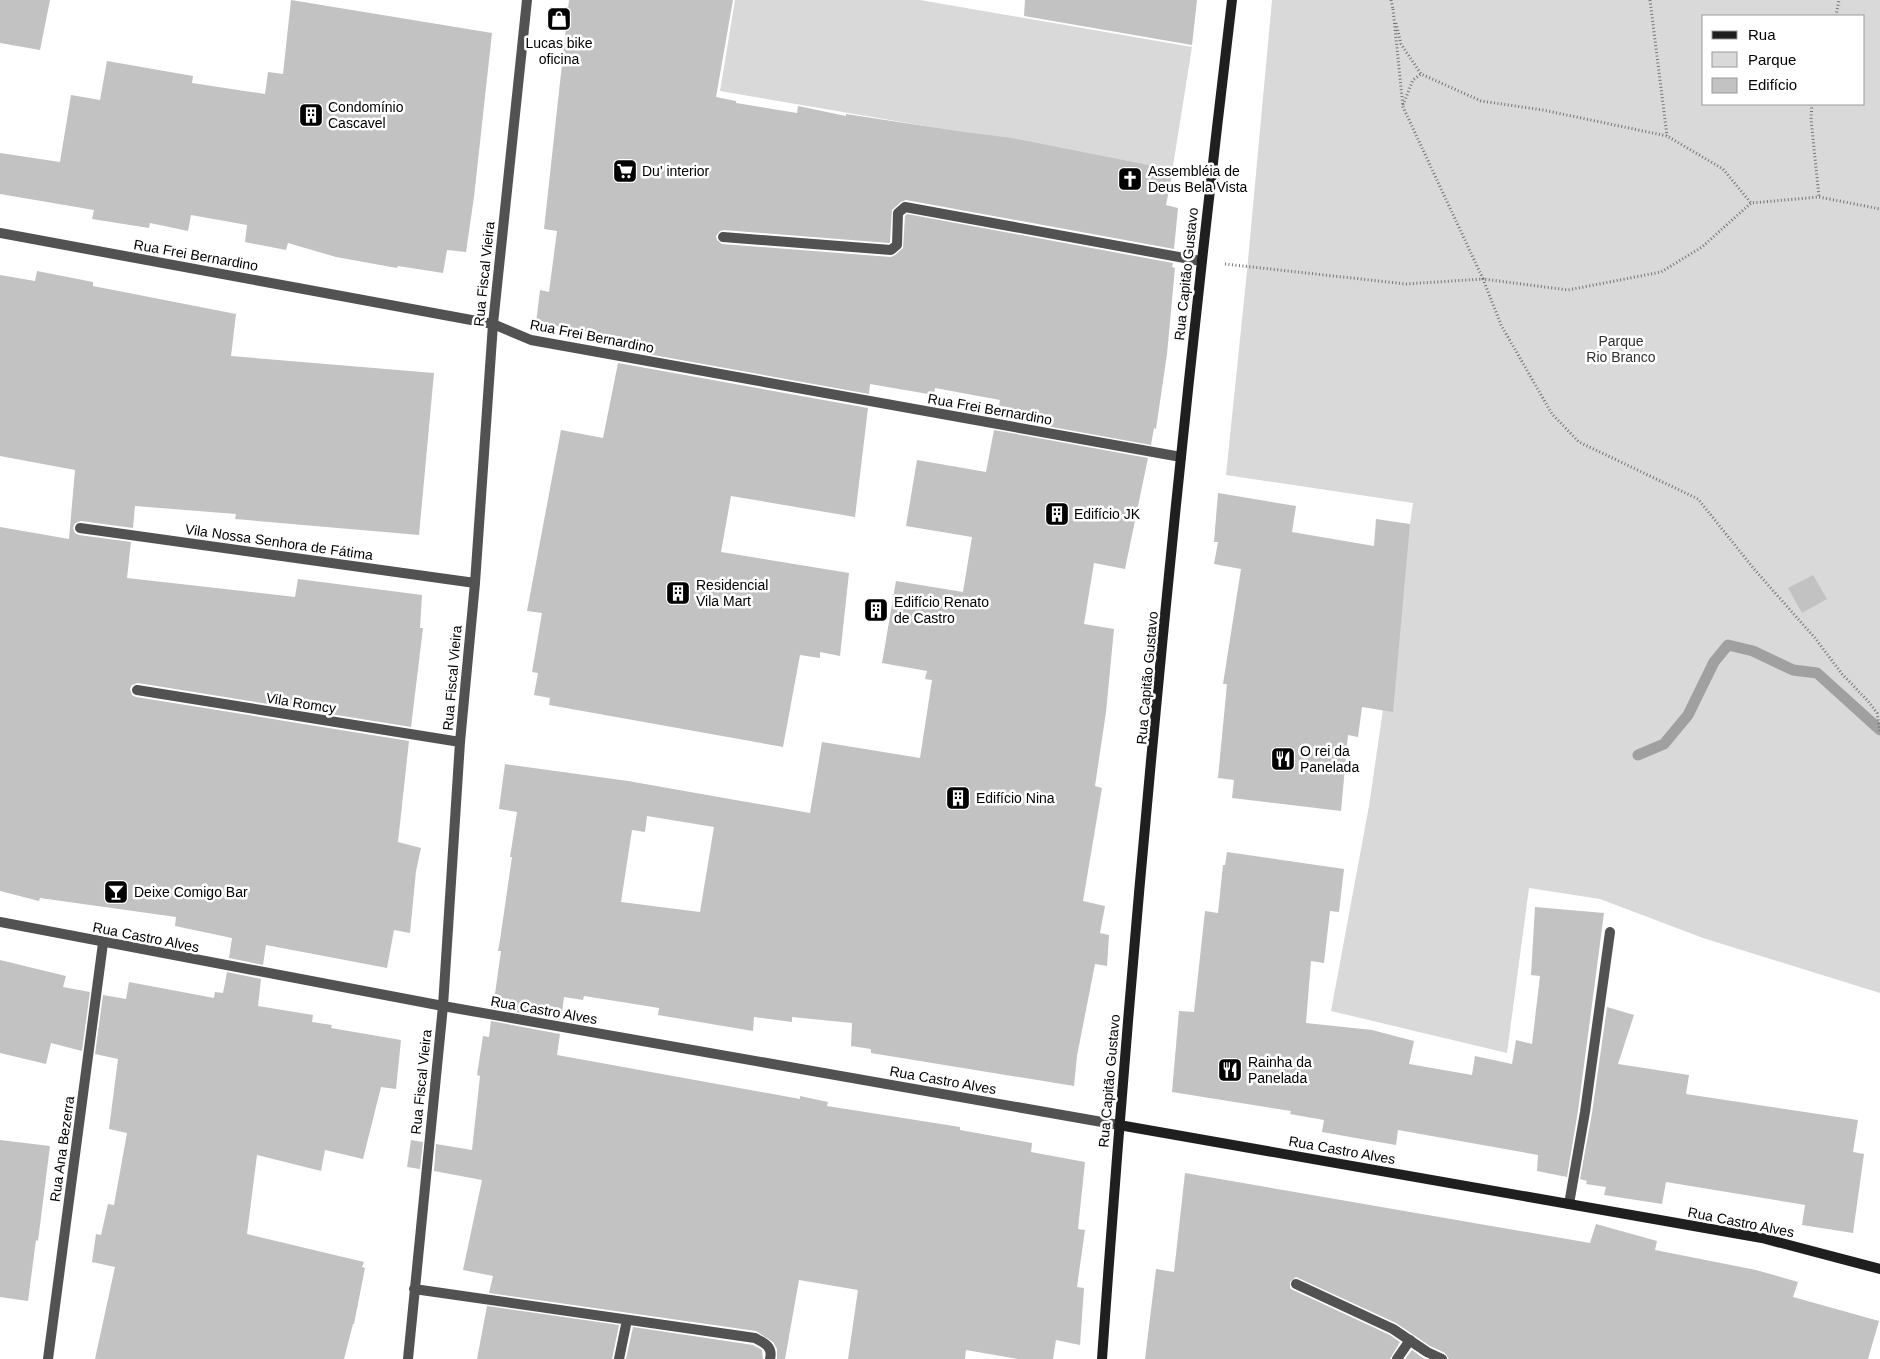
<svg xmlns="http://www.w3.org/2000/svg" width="1880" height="1359" viewBox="0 0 1880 1359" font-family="Helvetica,sans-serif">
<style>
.green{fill:#d9d9d9;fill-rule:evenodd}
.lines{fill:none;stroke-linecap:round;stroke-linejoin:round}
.stream{stroke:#a0a0a0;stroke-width:11}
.building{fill:#c2c2c2;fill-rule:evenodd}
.path{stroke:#747474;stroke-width:3;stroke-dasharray:1 2.5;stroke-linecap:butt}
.lane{stroke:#525252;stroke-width:10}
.street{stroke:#525252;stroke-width:10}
.secondary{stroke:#1f1f1f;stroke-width:10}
.labels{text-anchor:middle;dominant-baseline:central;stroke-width:5;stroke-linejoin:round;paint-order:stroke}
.poi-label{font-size:14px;fill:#000;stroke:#fff;text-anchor:start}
.street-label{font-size:14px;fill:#000;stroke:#fff}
.park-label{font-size:14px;fill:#303030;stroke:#fff}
</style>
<rect width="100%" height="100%" fill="#fff"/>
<path class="green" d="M 735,0 L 920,0 L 1192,47 L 1172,172 L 1013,141 L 720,91 Z
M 1272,0 L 1880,0 L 1880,993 L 1703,938 L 1600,899 L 1529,888 L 1507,1053 L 1331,1011 L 1369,806 L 1413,503 L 1226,475 L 1247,271 ZM 1704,16 L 1864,16 L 1864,104 L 1704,104 Z"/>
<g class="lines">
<path class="stream" d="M 1638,755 L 1664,744 L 1688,715 L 1714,662 L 1728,645 L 1753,651 L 1793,670 L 1817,673 L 1880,730"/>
</g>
<path class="building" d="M 0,0 L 50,0 L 40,50 L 0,43 Z
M 291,0 L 492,33 L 474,197 L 466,252 L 447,250 L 443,273 L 398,266 L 397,268 L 336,257 L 288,243 L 286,250 L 245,242 L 247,225 L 191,215 L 188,231 L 150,223 L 149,228 L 92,219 L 94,210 L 0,194 L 0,153 L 60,162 L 71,95 L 100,100 L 107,61 L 193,76 L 192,83 L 265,94 L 268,72 L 283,74 Z
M 569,0 L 733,0 L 716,97 L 736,101 L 736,103 L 797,113 L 798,106 L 846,116 L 846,114 L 964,132 L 1012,138 L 1173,170 L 1166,205 L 1178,208 L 1174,249 L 906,200 L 901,202 L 892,210 L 890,242 L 889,243 L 724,230 L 720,231 L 716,236 L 717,240 L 722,244 L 891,257 L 895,255 L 903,248 L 905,216 L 907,214 L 1173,263 L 1172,267 L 1175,268 L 1167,354 L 1156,429 L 1154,428 L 1151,445 L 997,417 L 1000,400 L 935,388 L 934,395 L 870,384 L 869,394 L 620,349 L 623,337 L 536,323 L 540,290 L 549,292 L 557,231 L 544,229 Z
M 1025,0 L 1197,0 L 1192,45 L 1024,16 Z
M 37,271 L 93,282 L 93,286 L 236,314 L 231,356 L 434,373 L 419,535 L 235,519 L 236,514 L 135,506 L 133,528 L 81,521 L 75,523 L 73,528 L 75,533 L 79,535 L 131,542 L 127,578 L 295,597 L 298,579 L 422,595 L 420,628 L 423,628 L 411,727 L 138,683 L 132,685 L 130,689 L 132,695 L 136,697 L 409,741 L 398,842 L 421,848 L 416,871 L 410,933 L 394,930 L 387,968 L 266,945 L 263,965 L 229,958 L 232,938 L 175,926 L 176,917 L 40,898 L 39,901 L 0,891 L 0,527 L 69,539 L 75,470 L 0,456 L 0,275 L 35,281 Z
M 618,363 L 868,408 L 855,517 L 731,496 L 721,552 L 849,573 L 840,656 L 820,652 L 820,658 L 800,655 L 783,747 L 549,705 L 550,698 L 534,695 L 538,673 L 532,672 L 542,613 L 527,611 L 561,430 L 603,438 Z
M 994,430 L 1148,458 L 1125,569 L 1094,563 L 1084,624 L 1114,629 L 1106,712 L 1095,786 L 1102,788 L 1083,901 L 1105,906 L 1100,933 L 1109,935 L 1107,966 L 1095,964 L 1077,1056 L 1074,1086 L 871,1053 L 871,1049 L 851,1046 L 852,1023 L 792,1017 L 792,1022 L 754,1017 L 753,1031 L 658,1015 L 659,1008 L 584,996 L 583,1000 L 564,997 L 561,1020 L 493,1008 L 501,951 L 498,951 L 500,940 L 512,857 L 510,857 L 517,812 L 499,809 L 505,764 L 628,781 L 810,813 L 822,742 L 920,758 L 932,680 L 925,679 L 927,671 L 882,663 L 896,581 L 963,592 L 972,537 L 906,526 L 917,460 L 986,472 ZM 647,816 L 714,827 L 700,912 L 621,902 L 632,830 L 645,832 Z
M 1218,493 L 1296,506 L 1292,532 L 1374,546 L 1376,519 L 1410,524 L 1393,712 L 1362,707 L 1358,737 L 1348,735 L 1341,811 L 1232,798 L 1234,780 L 1218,778 L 1227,684 L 1223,684 L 1241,569 L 1214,564 L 1218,542 L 1214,542 Z
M 1813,575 L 1827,599 L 1802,613 L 1788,588 Z
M 1227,852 L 1344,869 L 1339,912 L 1330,911 L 1324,963 L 1311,961 L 1306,1023 L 1372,1030 L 1414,1041 L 1409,1064 L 1472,1075 L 1475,1056 L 1512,1064 L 1516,1040 L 1532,1044 L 1540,976 L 1531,975 L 1535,907 L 1604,913 L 1578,1111 L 1567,1177 L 1537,1171 L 1538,1155 L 1398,1130 L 1396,1145 L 1367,1140 L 1322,1132 L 1324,1120 L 1290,1114 L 1291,1111 L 1172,1092 L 1179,1011 L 1194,1012 L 1205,911 L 1218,913 L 1223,865 L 1225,865 Z
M 0,960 L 66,976 L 63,987 L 90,992 L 82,1051 L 51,1043 L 46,1064 L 0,1053 Z
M 227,972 L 261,979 L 258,1006 L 313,1015 L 312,1022 L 332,1025 L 331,1028 L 401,1040 L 396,1089 L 381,1087 L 363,1159 L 325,1150 L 321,1171 L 257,1155 L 247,1234 L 364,1262 L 362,1267 L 365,1268 L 354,1324 L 353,1324 L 344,1359 L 95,1359 L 115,1267 L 92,1262 L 96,1234 L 101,1235 L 108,1204 L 114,1205 L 127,1133 L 109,1129 L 118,1059 L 95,1054 L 103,995 L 126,999 L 129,982 L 214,998 L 215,992 L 223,993 Z
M 1607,1007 L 1634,1015 L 1618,1064 L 1689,1075 L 1686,1094 L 1858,1120 L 1853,1152 L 1864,1154 L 1853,1233 L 1802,1225 L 1805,1205 L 1666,1182 L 1662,1204 L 1604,1195 L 1606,1187 L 1586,1184 L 1587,1181 L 1580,1179 L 1592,1113 Z
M 491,1021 L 560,1034 L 557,1055 L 800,1099 L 800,1096 L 828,1102 L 827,1106 L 960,1127 L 960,1130 L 1032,1143 L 1031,1152 L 1085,1162 L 1078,1229 L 1085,1230 L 1077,1287 L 1084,1288 L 1080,1345 L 1056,1340 L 1053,1359 L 1018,1359 L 966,1350 L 965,1359 L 848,1359 L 858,1290 L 799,1280 L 785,1359 L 777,1359 L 777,1349 L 773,1342 L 756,1331 L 489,1293 L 493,1276 L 463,1270 L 482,1180 L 434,1171 L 436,1144 L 472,1150 L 480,1076 L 477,1075 L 483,1036 L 489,1037 Z
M 0,1140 L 50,1146 L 38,1241 L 36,1240 L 28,1301 L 0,1297 Z
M 411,1140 L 423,1142 L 420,1169 L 407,1167 Z
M 1185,1173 L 1590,1243 L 1596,1224 L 1657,1241 L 1655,1250 L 1756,1270 L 1798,1282 L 1793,1297 L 1879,1321 L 1868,1359 L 1449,1359 L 1445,1353 L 1430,1346 L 1396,1323 L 1296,1277 L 1290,1282 L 1290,1288 L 1293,1290 L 1390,1335 L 1400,1342 L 1390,1359 L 1145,1359 L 1156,1269 L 1174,1272 Z
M 487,1306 L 619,1325 L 612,1359 L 477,1359 Z
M 633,1327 L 753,1345 L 762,1350 L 763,1359 L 626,1359 Z
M 1412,1350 L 1423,1358 L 1426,1359 L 1405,1359 Z"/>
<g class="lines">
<path class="path" d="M 1391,0 L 1393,9
M 1650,0 L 1667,136
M 1393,9 L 1403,107 L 1483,279 L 1568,290 L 1661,272 L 1702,247 L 1751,203 L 1819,197 L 1880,209
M 1836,16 L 1839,0
M 1396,23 L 1401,44 L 1421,74 L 1481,101 L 1543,110 L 1667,136 L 1723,169 L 1751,203
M 1812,104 L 1811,119 L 1819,197
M 1403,105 L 1413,80 L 1421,74
M 1225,264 L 1406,284 L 1483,279 L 1501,325 L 1552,414 L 1579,442 L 1698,499 L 1754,569 L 1815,638 L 1842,674 L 1868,701 L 1877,713 L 1880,731"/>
<path class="lane" d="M 723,237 L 891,250 L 897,245 L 898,213 L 905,207 L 1201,261
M 1569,1204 L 1585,1112 L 1610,932
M 1296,1284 L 1393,1329 L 1427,1352 L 1442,1359"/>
<path class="street" d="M 0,233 L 493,324 L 531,340 L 1181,457
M 80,528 L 475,583
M 137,690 L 460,742
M 0,922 L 443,1006 L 1119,1125
M 414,1289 L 755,1338 C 765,1343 773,1347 770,1359
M 48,1359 L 103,943
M 408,1359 L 443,1006 L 460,742 L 475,583 L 493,324 L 527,0
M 619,1359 L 627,1320
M 1397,1359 L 1410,1340"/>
<path class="secondary" d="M 1119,1125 L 1762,1238 L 1880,1269
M 1102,1359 C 1134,905 1178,452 1232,0"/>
</g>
<defs>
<symbol id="shop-square" viewBox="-11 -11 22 22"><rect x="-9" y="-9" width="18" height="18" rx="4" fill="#000" stroke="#fff"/><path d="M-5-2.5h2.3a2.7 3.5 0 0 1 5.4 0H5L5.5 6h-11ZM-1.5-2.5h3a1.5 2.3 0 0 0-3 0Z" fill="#fff"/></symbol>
<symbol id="building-square" viewBox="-11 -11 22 22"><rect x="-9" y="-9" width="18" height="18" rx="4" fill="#000" stroke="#fff"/><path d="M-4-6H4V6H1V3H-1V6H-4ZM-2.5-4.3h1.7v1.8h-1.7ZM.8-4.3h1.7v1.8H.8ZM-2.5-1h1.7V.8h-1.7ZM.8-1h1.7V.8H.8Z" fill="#fff"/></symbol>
<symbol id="supermarket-square" viewBox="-11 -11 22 22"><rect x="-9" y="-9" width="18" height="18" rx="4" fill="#000" stroke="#fff"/><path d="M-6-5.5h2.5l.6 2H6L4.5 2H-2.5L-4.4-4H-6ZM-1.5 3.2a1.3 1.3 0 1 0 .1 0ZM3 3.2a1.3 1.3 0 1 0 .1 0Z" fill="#fff"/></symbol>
<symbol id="church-square" viewBox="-11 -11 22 22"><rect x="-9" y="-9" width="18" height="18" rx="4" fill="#000" stroke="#fff"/><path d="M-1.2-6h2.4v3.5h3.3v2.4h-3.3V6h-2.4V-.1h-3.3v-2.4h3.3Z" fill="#fff"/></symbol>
<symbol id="restaurant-square" viewBox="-11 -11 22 22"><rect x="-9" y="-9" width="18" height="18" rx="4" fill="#000" stroke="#fff"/><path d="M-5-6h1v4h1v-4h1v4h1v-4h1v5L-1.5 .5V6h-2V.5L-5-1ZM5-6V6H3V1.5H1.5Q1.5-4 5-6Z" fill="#fff"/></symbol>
<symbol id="bar-square" viewBox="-11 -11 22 22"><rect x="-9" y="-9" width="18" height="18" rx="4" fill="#000" stroke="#fff"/><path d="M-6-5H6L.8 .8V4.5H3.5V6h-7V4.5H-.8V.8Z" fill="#fff"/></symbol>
</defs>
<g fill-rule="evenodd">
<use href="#shop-square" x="545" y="5" width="28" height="28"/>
<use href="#building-square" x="297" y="101" width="28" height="28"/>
<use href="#supermarket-square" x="611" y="157" width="28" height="28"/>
<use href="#church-square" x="1116" y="165" width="28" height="28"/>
<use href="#building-square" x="1043" y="500" width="28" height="28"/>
<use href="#building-square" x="664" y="579" width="28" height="28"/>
<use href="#building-square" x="862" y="596" width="28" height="28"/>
<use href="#restaurant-square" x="1269" y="745" width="28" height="28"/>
<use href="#building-square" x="944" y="784" width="28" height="28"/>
<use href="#bar-square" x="102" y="878" width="28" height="28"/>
<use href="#restaurant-square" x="1216" y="1056" width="28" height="28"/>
</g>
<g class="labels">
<g class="poi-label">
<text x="559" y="43" text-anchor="middle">Lucas bike<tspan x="559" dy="16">oficina</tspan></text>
<text x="328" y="107">Condomínio<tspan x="328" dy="16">Cascavel</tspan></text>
<text x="642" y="171">Du' interior</text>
<text x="1148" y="171">Assembléia de<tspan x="1148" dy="16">Deus Bela Vista</tspan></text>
<text x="1074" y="514">Edifício JK</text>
<text x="696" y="585">Residencial<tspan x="696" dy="16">Vila Mart</tspan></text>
<text x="894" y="602">Edifício Renato<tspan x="894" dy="16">de Castro</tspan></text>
<text x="1300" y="751">O rei da<tspan x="1300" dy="16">Panelada</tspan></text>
<text x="976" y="798">Edifício Nina</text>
<text x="134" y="892">Deixe Comigo Bar</text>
<text x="1248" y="1062">Rainha da<tspan x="1248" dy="16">Panelada</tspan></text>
</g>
<g class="street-label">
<text transform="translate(196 255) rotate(10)">Rua Frei Bernardino</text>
<text transform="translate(484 274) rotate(-84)">Rua Fiscal Vieira</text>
<text transform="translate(1186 274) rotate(-84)">Rua Capitão Gustavo</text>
<text transform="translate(592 336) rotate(11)">Rua Frei Bernardino</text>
<text transform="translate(990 409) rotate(10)">Rua Frei Bernardino</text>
<text transform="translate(279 542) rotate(8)">Vila Nossa Senhora de Fátima</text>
<text transform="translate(452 678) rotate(-85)">Rua Fiscal Vieira</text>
<text transform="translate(1147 678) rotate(-85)">Rua Capitão Gustavo</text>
<text transform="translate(301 703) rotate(9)">Vila Romcy</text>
<text transform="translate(146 937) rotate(11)">Rua Castro Alves</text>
<text transform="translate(544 1010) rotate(10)">Rua Castro Alves</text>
<text transform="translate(943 1080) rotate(10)">Rua Castro Alves</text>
<text transform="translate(1109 1081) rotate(-85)">Rua Capitão Gustavo</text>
<text transform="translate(421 1082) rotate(-84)">Rua Fiscal Vieira</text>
<text transform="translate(62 1149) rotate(-82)">Rua Ana Bezerra</text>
<text transform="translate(1342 1150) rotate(10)">Rua Castro Alves</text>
<text transform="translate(1741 1222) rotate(11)">Rua Castro Alves</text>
</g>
<g class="park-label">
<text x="1621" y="341">Parque<tspan x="1621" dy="16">Rio Branco</tspan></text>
</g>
</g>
<rect x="1702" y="15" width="162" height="90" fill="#ffffff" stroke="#999999"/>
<rect x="1712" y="31" width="25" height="8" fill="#1f1f1f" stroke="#999999"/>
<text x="1748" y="40" font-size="15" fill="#000000">Rua</text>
<rect x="1712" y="52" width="25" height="15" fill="#d9d9d9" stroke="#999999"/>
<text x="1748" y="65" font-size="15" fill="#000000">Parque</text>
<rect x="1712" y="78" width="25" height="15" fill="#c2c2c2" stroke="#999999"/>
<text x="1748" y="90" font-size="15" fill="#000000">Edifício</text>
</svg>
